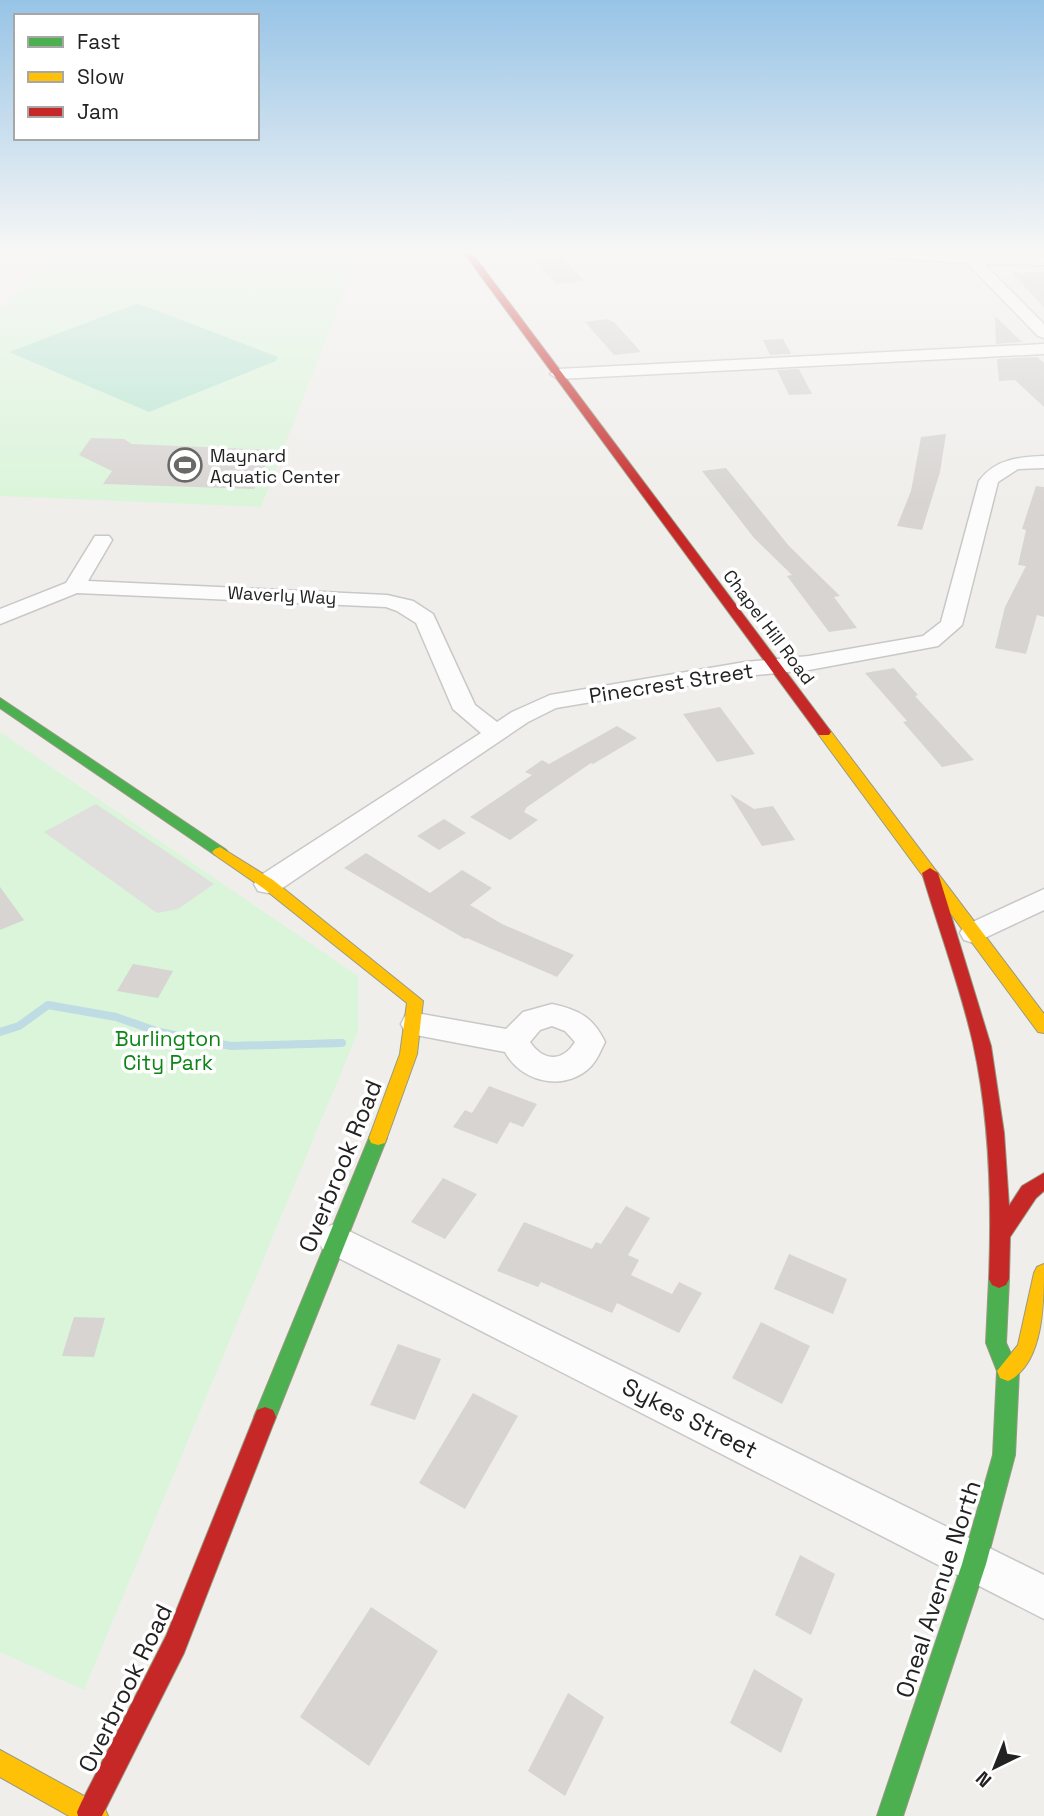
<svg xmlns="http://www.w3.org/2000/svg" width="1044" height="1816" viewBox="0 0 1044 1816" font-family="'Space Grotesk',sans-serif">
<style>
.park{fill:#daf5da}
.pitch{fill:#b7e6d2}
.parking{fill:#e0dfde}
.lines{fill:none;stroke-linecap:round;stroke-linejoin:round}
.stream{stroke:#bfdbe3;stroke-width:8}
.building{fill:#d7d4d2}
.street-casing{stroke:#c9c8c7;stroke-width:3}
.fast-casing{stroke:#999a82;stroke-width:2}
.slow-casing{stroke:#999a82;stroke-width:2}
.jam-casing{stroke:#999a82;stroke-width:2}
.street{fill:#fdfcfc;fill-rule:evenodd}
.fast{fill:#4caf50;fill-rule:evenodd}
.slow{fill:#ffc107;fill-rule:evenodd}
.jam{fill:#c62828;fill-rule:evenodd}
.labels{text-anchor:middle;dominant-baseline:central;stroke-width:7;stroke-linejoin:round;paint-order:stroke}
.far-poi-label{font-size:18px;fill:#222;stroke:#fff;text-anchor:start}
.far-street-label{font-size:18px;fill:#222;stroke:#fff}
.street-label{font-size:21px;fill:#222;stroke:#fff}
.park-label{font-size:21px;fill:#0c8416;stroke:#fff}
.near-street-label{font-size:24px;fill:#222;stroke:#fff}
</style>
<rect width="100%" height="100%" fill="#f0eeeb"/>
<path class="park" d="M 51,249 L 357,249 L 353,270 L 261,507 L 0,496 L 0,308 L 7,307 Z
M 0,732 L 358,976 L 358,1032 L 84,1690 L 0,1652 Z"/>
<path class="pitch" d="M 136,304 L 142,305 L 278,357 L 276,361 L 149,412 L 9,352 Z"/>
<path class="parking" d="M 96,804 L 214,884 L 178,909 L 157,913 L 44,832 Z"/>
<g class="lines">
<path class="stream" d="M 0,1032 L 19,1026 L 48,1005 L 116,1017 L 159,1032 L 231,1046 L 342,1043"/>
</g>
<path class="building" d="M 557,252 L 584,281 L 556,284 L 531,255 Z
M 1044,272 L 1044,307 L 1012,273 Z
M 995,316 L 1022,342 L 996,344 Z
M 607,319 L 614,322 L 641,352 L 614,355 L 585,322 Z
M 783,339 L 791,354 L 770,355 L 763,340 Z
M 1037,357 L 1044,363 L 1044,407 L 1015,380 L 999,381 L 997,359 Z
M 799,369 L 812,394 L 789,395 L 777,370 Z
M 946,434 L 940,472 L 922,530 L 897,526 L 911,491 L 921,437 Z
M 91,438 L 124,439 L 132,444 L 273,450 L 254,489 L 103,484 L 112,471 L 79,455 Z
M 726,468 L 789,546 L 840,596 L 834,597 L 857,628 L 829,632 L 787,576 L 792,575 L 754,538 L 702,471 Z
M 1036,486 L 1044,487 L 1044,617 L 1037,615 L 1026,654 L 995,648 L 1005,607 L 1026,566 L 1018,565 L 1026,530 L 1022,529 Z
M 894,668 L 918,695 L 915,696 L 974,760 L 942,767 L 903,722 L 907,721 L 865,673 Z
M 720,707 L 755,754 L 717,762 L 683,714 Z
M 617,726 L 637,738 L 593,764 L 591,763 L 527,807 L 524,812 L 538,820 L 510,840 L 470,817 L 532,775 L 525,772 L 542,760 L 549,764 Z
M 730,794 L 754,809 L 773,806 L 795,840 L 762,846 Z
M 444,819 L 466,833 L 439,850 L 417,836 Z
M 366,853 L 430,893 L 462,870 L 492,888 L 470,905 L 502,924 L 574,955 L 557,977 L 467,938 L 465,939 L 344,868 Z
M 0,887 L 24,920 L 0,930 Z
M 133,964 L 173,971 L 158,998 L 117,991 Z
M 489,1086 L 537,1104 L 523,1127 L 510,1122 L 497,1144 L 453,1127 L 465,1110 L 472,1113 Z
M 443,1178 L 477,1194 L 445,1239 L 411,1222 Z
M 626,1206 L 650,1218 L 628,1255 L 639,1260 L 631,1275 L 672,1294 L 679,1282 L 702,1293 L 679,1333 L 617,1303 L 612,1313 L 541,1282 L 538,1287 L 497,1271 L 524,1222 L 592,1249 L 596,1242 L 601,1244 Z
M 789,1254 L 847,1279 L 833,1314 L 774,1289 Z
M 74,1317 L 105,1318 L 94,1357 L 62,1356 Z
M 761,1322 L 810,1346 L 782,1404 L 732,1378 Z
M 398,1344 L 441,1359 L 415,1420 L 370,1405 Z
M 473,1393 L 518,1416 L 465,1509 L 419,1483 Z
M 800,1555 L 835,1574 L 811,1635 L 775,1615 Z
M 371,1607 L 438,1651 L 369,1766 L 300,1717 Z
M 754,1669 L 803,1699 L 781,1753 L 730,1723 Z
M 568,1693 L 604,1717 L 565,1796 L 528,1771 Z"/>
<g class="lines">
<defs>
<path id="street" d="M 812,249 L 880,249 L 959,254 L 960,250 L 965,249 L 975,255 L 1044,257 L 1044,265 L 984,264 L 1044,324 L 1044,338 L 1038,336 L 967,263 L 819,253 Z
M 1044,344 L 1044,354 L 558,379 L 550,374 L 558,369 Z
M 1044,456 L 1044,468 L 1018,469 L 998,482 L 962,625 L 938,646 L 809,670 L 745,676 L 556,708 L 528,722 L 278,891 L 268,893 L 258,891 L 254,884 L 258,877 L 481,733 L 453,709 L 416,623 L 397,611 L 386,607 L 77,593 L 0,624 L 0,609 L 66,583 L 95,536 L 109,536 L 112,540 L 88,581 L 387,595 L 413,601 L 433,614 L 475,705 L 497,722 L 512,712 L 550,695 L 745,662 L 809,656 L 923,636 L 941,622 L 979,481 C 995,459 1019,457 1044,456 Z
M 1044,889 L 1044,910 L 974,943 L 964,940 L 960,933 L 964,926 Z
M 552,1004 C 579,1010 593,1017 605,1042 C 600,1052 596,1063 587,1070 C 560,1092 520,1080 505,1052 L 416,1035 L 405,1032 L 401,1024 L 405,1016 L 416,1013 L 506,1029 L 523,1012 ZM 552,1026 L 565,1031 L 575,1042 C 562,1063 543,1061 530,1042 L 540,1030 Z
M 335,1224 L 1044,1575 L 1044,1619 L 323,1250 L 318,1239 L 323,1228 Z"/>
<path id="fast" d="M 0,698 L 225,849 L 228,852 L 225,855 L 215,855 L 0,708 Z
M 378,1131 L 385,1133 L 387,1138 L 276,1417 L 273,1424 L 265,1427 L 257,1424 L 254,1417 L 369,1138 L 371,1133 Z
M 999,1270 L 1006,1273 L 1009,1279 L 1006,1343 L 1019,1371 L 1015,1455 L 986,1564 L 903,1816 L 877,1816 L 962,1564 L 993,1455 L 997,1371 L 986,1343 L 989,1279 L 992,1273 Z"/>
<path id="slow" d="M 824,728 L 829,729 L 1044,1014 L 1044,1033 L 1038,1032 L 819,735 L 817,732 Z
M 220,847 L 273,880 L 423,1001 L 417,1054 L 385,1143 L 378,1145 L 371,1143 L 369,1138 L 400,1054 L 407,1003 L 263,888 L 215,855 L 212,852 L 215,849 Z
M 1044,1264 C 1044,1302 1044,1364 1008,1381 L 1000,1378 L 997,1371 L 1018,1345 L 1034,1273 L 1037,1267 Z
M 0,1750 L 104,1807 L 108,1816 L 69,1816 L 0,1777 Z"/>
<path id="jam" d="M 461,249 L 469,249 L 829,729 L 831,732 L 829,735 L 819,735 Z
M 930,868 L 938,873 L 991,1046 L 1004,1133 L 1009,1206 L 1022,1186 L 1044,1173 L 1044,1191 L 1036,1198 L 1010,1237 L 1009,1279 L 1006,1285 L 999,1288 L 992,1285 L 989,1279 C 992,1200 990,1120 973,1043 C 960,986 939,930 922,873 Z
M 265,1407 L 273,1410 L 276,1417 L 184,1653 L 102,1816 L 78,1816 L 77,1812 L 81,1803 L 166,1636 L 257,1410 Z"/>
</defs>
<use href="#street" class="street-casing"/>
<use href="#fast" class="fast-casing"/>
<use href="#slow" class="slow-casing"/>
<use href="#jam" class="jam-casing"/>
<use href="#street" class="street"/>
<use href="#fast" class="fast"/>
<use href="#slow" class="slow"/>
<use href="#jam" class="jam"/>
</g>
<linearGradient id="sky" x2="0" y2="1"><stop stop-color="#97c4e6"/><stop offset="0.5" stop-color="#f8f7f6"/><stop offset="1" stop-color="#f8f7f6" stop-opacity="0"/></linearGradient>
<rect width="1044" height="503" fill="url(#sky)"/>
<defs>
<symbol id="stadium-ring" viewBox="-11 -11 22 22"><circle r="9.5" fill="#fff" stroke="#6a6968" stroke-width="1.5"/><path d="M0-5a6.5 5 0 1 0 0 10a6.5 5 0 1 0 0-10ZM-3.5-1.8h7v3.6h-7Z" fill="#6a6968"/></symbol>
</defs>
<g fill-rule="evenodd">
<use href="#stadium-ring" x="166" y="446" width="38" height="38"/>
</g>
<g class="labels">
<g class="far-poi-label">
<text x="210" y="455">Maynard<tspan x="210" dy="21">Aquatic Center</tspan></text>
</g>
<g class="far-street-label">
<text transform="translate(282 595) rotate(3)">Waverly Way</text>
<text transform="translate(769 627) rotate(53)">Chapel Hill Road</text>
</g>
<g class="street-label">
<text transform="translate(671 683) rotate(-9)">Pinecrest Street</text>
</g>
<g class="park-label">
<text x="168" y="1038">Burlington<tspan x="168" dy="24">City Park</tspan></text>
</g>
<g class="near-street-label">
<text transform="translate(340 1166) rotate(-68)">Overbrook Road</text>
<text transform="translate(690 1418) rotate(27)">Sykes Street</text>
<text transform="translate(938 1589) rotate(-72)">Oneal Avenue North</text>
<text transform="translate(125 1688) rotate(-64)">Overbrook Road</text>
</g>
</g>
<rect x="14" y="14" width="245" height="126" fill="#ffffff" stroke="#a7a7a7" stroke-width="2"/>
<rect x="28" y="37" width="35" height="10" fill="#4caf50" stroke="#a7a7a7" stroke-width="2"/>
<text x="77" y="49" font-size="21" fill="#222222">Fast</text>
<rect x="28" y="72" width="35" height="10" fill="#ffc107" stroke="#a7a7a7" stroke-width="2"/>
<text x="77" y="84" font-size="21" fill="#222222">Slow</text>
<rect x="28" y="107" width="35" height="10" fill="#c62828" stroke="#a7a7a7" stroke-width="2"/>
<text x="77" y="119" font-size="21" fill="#222222">Jam</text>
<g transform="translate(995 1767) rotate(223)" stroke="#ffffff" stroke-width="5" paint-order="stroke">
<path d="M0-5L12 26L0 18L-12 26Z" fill="#222222"/>
<text y="-10" font-size="19" font-weight="bold" text-anchor="middle" fill="#222222">N</text>
</g>
</svg>
